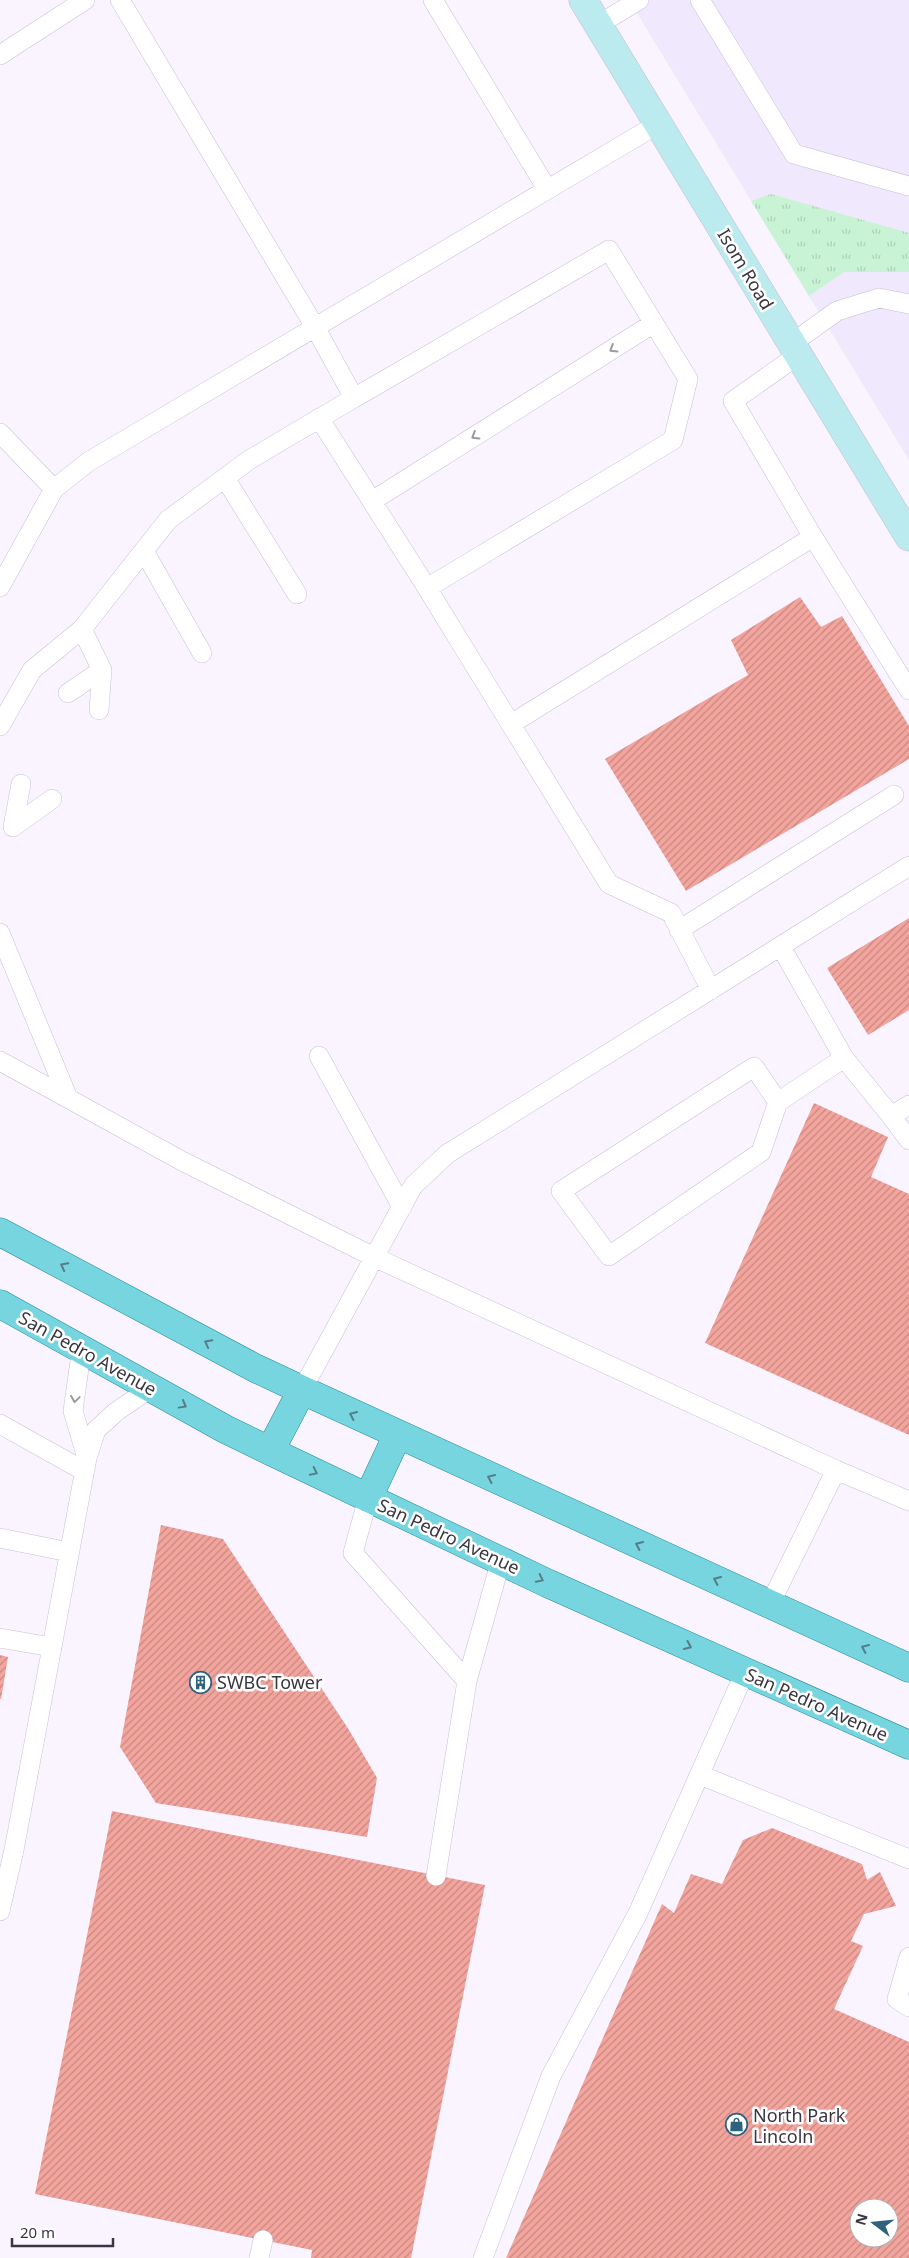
<svg xmlns="http://www.w3.org/2000/svg" width="909" height="2258" viewBox="0 0 909 2258" font-family="'Noto Sans',sans-serif">
<style>
.built{fill:#f0e8fc}
.grass{fill:url(#grass-tufts)}
.building{fill:url(#building-hatch);fill-rule:evenodd}
.lines{fill:none;stroke-linecap:round;stroke-linejoin:round}
.lane-casing{stroke:#c9bed7;stroke-width:20}
.secondary-casing{stroke:#c9bed7;stroke-width:29}
.primary-casing{stroke:#268b9a;stroke-width:29}
.lane{stroke:#fff;stroke-width:19}
.secondary{stroke:#bbeaef;stroke-width:28}
.primary{stroke:#77d5e0;stroke-width:28}
.oneway{stroke:#9c9aa0}
.oneway2{stroke:#557e88}
.labels{text-anchor:middle;dominant-baseline:central;stroke-width:5;stroke-linejoin:round;paint-order:stroke}
.street-label{font-size:18px;fill:#3a3640;stroke:#fff}
.poi-label{font-size:18px;fill:#3a3640;stroke:#fff;text-anchor:start}
</style>
<defs>
<pattern id="grass-tufts" width="24" height="20" patternUnits="userSpaceOnUse" patternTransform="scale(1.25)"><rect width="24" height="20" fill="#c8f3d5"/><path d="M3 7l-1-3M5 7V3M7 7l1-3M15 17l-1-3M17 17v-4M19 17l1-3" fill="none" stroke="#add1b8"/></pattern>
<pattern id="building-hatch" width="6" height="6" patternUnits="userSpaceOnUse" patternTransform="scale(1.25)"><rect width="6" height="6" fill="#f3a59d"/><path d="M-1 1l2-2M0 6l6-6M5 7l2-2" fill="none" stroke="#c68781"/></pattern>
</defs>
<rect width="100%" height="100%" fill="#f9f4ff"/>
<path class="built" d="M 629,0 L 909,0 L 909,460 L 809,296 Z"/>
<path class="grass" d="M 771,194 L 909,233 L 909,272 L 844,272 L 809,296 L 751,201 Z"/>
<path class="building" d="M 800,597 L 821,627 L 842,616 L 909,726 L 909,759 L 686,891 L 605,759 L 748,675 L 731,640 Z
M 909,918 L 909,1010 L 868,1035 L 827,968 Z
M 814,1103 L 888,1137 L 871,1177 L 909,1194 L 909,1435 L 705,1343 Z
M 161,1525 L 223,1539 L 349,1730 L 377,1778 L 367,1837 L 156,1803 L 120,1747 Z
M 0,1655 L 8,1657 L 1,1699 L 0,1699 Z
M 112,1811 L 485,1885 L 411,2258 L 311,2258 L 312,2250 L 35,2194 Z
M 772,1828 L 862,1864 L 867,1880 L 880,1872 L 896,1906 L 864,1914 L 851,1941 L 863,1946 L 834,2009 L 909,2042 L 909,2258 L 506,2258 L 662,1904 L 674,1913 L 691,1874 L 722,1884 L 743,1840 ZM 859,2208 L 889,2208 L 889,2238 L 859,2238 Z"/>
<g class="lines">
<defs>
<path id="lane" d="M 433,0 L 547,189
M 700,0 L 794,154 L 909,186
M 598,25 L 639,0
M 0,55 L 85,0
M 791,344 L 837,311 L 879,298 L 909,304
M 798,355 L 733,401 L 813,537
M 319,418 L 427,588 L 673,440 L 688,379 L 609,250 L 354,398
M 0,433 L 54,489
M 225,478 L 297,594
M 372,501 L 654,323
M 144,551 L 202,653
M 0,587 L 54,489 L 88,462 L 658,124
M 427,588 L 609,884 L 671,913 L 711,990
M 82,629 L 102,670
M 68,693 L 102,670 L 99,710
M 511,724 L 813,537 L 909,690
M 0,726 L 32,670 L 82,629 L 168,520 L 249,460 L 354,398 L 315,327 L 120,0
M 21,784 L 13,827 L 52,799
M 679,930 L 894,795
M 0,933 L 68,1098
M 781,947 L 844,1058 L 891,1116 L 909,1105
M 319,1056 L 402,1207
M 0,1061 L 182,1161 L 374,1257 L 836,1470
M 778,1102 L 761,1152 L 609,1256 L 561,1191 L 754,1067 L 778,1102 L 844,1058
M 891,1116 L 909,1140
M 85,1352 L 80,1361 L 73,1411 L 87,1458
M 302,1390 L 413,1186 L 447,1154 L 909,866
M 0,1424 L 84,1471
M 368,1498 L 353,1553 L 467,1681 L 436,1876
M 0,1538 L 69,1552
M 770,1604 L 836,1470 L 909,1501
M 0,1638 L 52,1647 L 87,1458 L 96,1430 L 117,1411 L 151,1388
M 467,1681 L 501,1560
M 700,1775 L 909,1859
M 0,1911 L 14,1850 L 52,1647
M 909,1957 L 897,1999 L 909,2007
M 259,2258 L 263,2240
M 483,2258 L 551,2076 L 638,1913 L 745,1672"/>
<path id="secondary" d="M 583,0 L 909,537"/>
<path id="primary" d="M 0,1232 L 255,1368 L 302,1390 L 909,1668
M 0,1304 L 225,1429 L 270,1451 L 547,1583 L 909,1745
M 270,1451 L 302,1390
M 368,1498 L 397,1436"/>
</defs>
<use href="#lane" class="lane-casing"/>
<use href="#secondary" class="secondary-casing"/>
<use href="#primary" class="primary-casing"/>
<use href="#lane" class="lane"/>
<use href="#secondary" class="secondary"/>
<use href="#primary" class="primary"/>
</g>
<defs><path id="oneway-chevron" d="M-2-3.5L2.5 0L-2 3.5" fill="none" stroke-width="1.6" stroke-linecap="round" stroke-linejoin="round" transform="scale(1.25)"/></defs>
<g class="oneway">
<use href="#oneway-chevron" transform="translate(613 349) rotate(148)"/>
<use href="#oneway-chevron" transform="translate(475 436) rotate(148)"/>
<use href="#oneway-chevron" transform="translate(75 1399) rotate(98)"/>
</g>
<g class="oneway2">
<use href="#oneway-chevron" transform="translate(64 1266) rotate(-152)"/>
<use href="#oneway-chevron" transform="translate(208 1343) rotate(-152)"/>
<use href="#oneway-chevron" transform="translate(183 1405) rotate(29)"/>
<use href="#oneway-chevron" transform="translate(353 1415) rotate(-155)"/>
<use href="#oneway-chevron" transform="translate(314 1472) rotate(26)"/>
<use href="#oneway-chevron" transform="translate(491 1478) rotate(-156)"/>
<use href="#oneway-chevron" transform="translate(639 1545) rotate(-155)"/>
<use href="#oneway-chevron" transform="translate(540 1579) rotate(26)"/>
<use href="#oneway-chevron" transform="translate(717 1580) rotate(-156)"/>
<use href="#oneway-chevron" transform="translate(688 1646) rotate(24)"/>
<use href="#oneway-chevron" transform="translate(865 1648) rotate(-155)"/>
</g>
<defs>
<symbol id="building-ring" viewBox="-11 -11 22 22"><circle r="9.5" fill="#fff" stroke="#2e627f" stroke-width="1.5"/><path d="M-4-6H4V6H1V3H-1V6H-4ZM-2.5-4.3h1.7v1.8h-1.7ZM.8-4.3h1.7v1.8H.8ZM-2.5-1h1.7V.8h-1.7ZM.8-1h1.7V.8H.8Z" fill="#2e627f"/></symbol>
<symbol id="shop-ring" viewBox="-11 -11 22 22"><circle r="9.5" fill="#fff" stroke="#2e627f" stroke-width="1.5"/><path d="M-5-2.5h2.3a2.7 3.5 0 0 1 5.4 0H5L5.5 6h-11ZM-1.5-2.5h3a1.5 2.3 0 0 0-3 0Z" fill="#2e627f"/></symbol>
</defs>
<g fill-rule="evenodd">
<use href="#building-ring" x="188" y="1670" width="25" height="25"/>
<use href="#shop-ring" x="724" y="2112" width="25" height="25"/>
</g>
<g class="labels">
<g class="street-label">
<text transform="translate(746 269) rotate(59)">Isom Road</text>
<text transform="translate(88 1353) rotate(29)">San Pedro Avenue</text>
<text transform="translate(449 1536) rotate(25)">San Pedro Avenue</text>
<text transform="translate(817 1704) rotate(24)">San Pedro Avenue</text>
</g>
<g class="poi-label">
<text x="217" y="1682">SWBC Tower</text>
<text x="753" y="2115">North Park<tspan x="753" dy="21">Lincoln</tspan></text>
</g>
</g>
<g transform="translate(874 2223) rotate(286)"><circle r="24" fill="#ffffff" stroke="#b0afb3"/>
<path d="M0-4L9 19L0 12L-9 19Z" fill="#2e627f"/>
<text y="-8" font-size="14" font-weight="bold" text-anchor="middle" fill="#3a3640">N</text>
</g>
<path d="M12 2238v8h101v-8" fill="none" stroke="#3a3640" stroke-width="2.5"/>
<text x="20" y="2238" font-size="15" fill="#3a3640" stroke="#ffffff" stroke-width="4" paint-order="stroke">20 m</text>
</svg>
